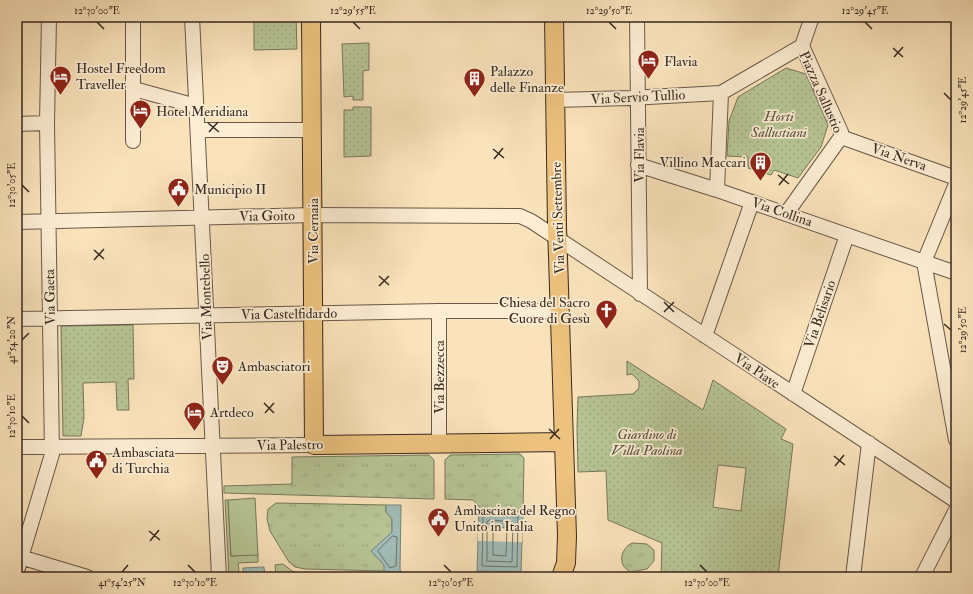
<svg xmlns="http://www.w3.org/2000/svg" width="973" height="594" viewBox="0 0 973 594" font-family="'IM FELL Double Pica',serif">
<style>
.grass{fill:url(#grass-tufts);stroke:#77775b}
.garden{fill:url(#garden-dots);stroke:#77775b;fill-rule:evenodd}
.pitch{fill:#b7c595;stroke:#77775b}
.water{fill:#a1bdb8;stroke:#77827c}
.pier{fill:#fae3bb}
.lines{fill:none;stroke-linecap:round;stroke-linejoin:round}
.shore{stroke:#6c736c;stroke-width:1}
.minor-casing{stroke:#685848;stroke-width:16}
.major-casing{stroke:#372921;stroke-width:20}
.minor{stroke:#fcedd3;stroke-width:14}
.major{stroke:#edc27e;stroke-width:18}
.ticks{fill:none;stroke:#372921;stroke-width:1.5}
.labels{text-anchor:middle;dominant-baseline:central;stroke-width:3.5;stroke-linejoin:round;paint-order:stroke}
.poi-label{font-size:14px;fill:#372921;stroke:#fcedd3;text-anchor:start}
.street-label{font-size:14px;fill:#372921;stroke:#fcedd3}
.park-label{font-size:14px;font-style:italic;fill:#57503e;stroke:#fcedd3}
.neatline{fill:none;stroke:#372921;stroke-width:1.5}
.ticks-label{font-size:10px;text-anchor:middle;fill:#372921}
</style>
<defs>
<pattern id="grass-tufts" width="24" height="20" patternUnits="userSpaceOnUse"><rect width="24" height="20" fill="#b7c595"/><path d="M3 7l-1-3M5 7V3M7 7l1-3M15 17l-1-3M17 17v-4M19 17l1-3" fill="none" stroke="#9ea980"/></pattern>
<pattern id="garden-dots" width="8" height="8" patternUnits="userSpaceOnUse"><rect width="8" height="8" fill="#b7c595"/><path d="M2 2h.1M6 6h.1" fill="none" stroke="#9ea980" stroke-width="1.8" stroke-linecap="round"/></pattern>
</defs>
<rect width="100%" height="100%" fill="#fae3bb"/>
<filter id="stains"><feTurbulence type="fractalNoise" baseFrequency=".005" numOctaves="4"/><feColorMatrix values="0 0 0 0 .2 0 0 0 0 .09 0 0 0 0 .02 0 0 0 .5 -.17"/></filter>
<radialGradient id="worn" r=".72"><stop offset=".6" stop-color="#630" stop-opacity="0"/><stop offset="1" stop-color="#630" stop-opacity=".3"/></radialGradient>
<path class="grass" d="M 520,454 L 524,458 L 523,512 L 479,511 L 479,506 L 473,500 L 445,499 L 445,460 L 450,455 Z
M 429,455 L 434,460 L 434,499 L 224,493 L 224,486 L 292,484 L 292,457 Z
M 225,500 L 228,500 L 231,556 L 258,554 L 258,562 L 238,563 L 239,571 L 236,574 L 239,577 L 229,577 Z
M 276,503 L 386,505 L 386,512 L 392,519 L 392,532 L 384,571 L 305,569 L 295,567 L 289,562 L 270,531 L 267,519 L 268,509 Z
M 632,543 L 647,544 L 654,550 L 654,561 L 647,569 L 631,572 C 617,566 620,549 632,543 Z
M 283,564 L 292,571 L 303,575 L 410,577 L 276,577 L 275,565 Z"/>
<path class="garden" d="M 254,17 L 296,17 L 297,49 L 254,50 Z
M 369,43 L 369,70 L 363,71 L 363,100 L 353,100 L 353,96 L 344,97 L 342,44 Z
M 786,68 L 806,74 L 828,125 L 821,147 L 798,178 L 774,170 L 771,175 L 748,168 L 748,157 L 727,156 L 729,121 L 738,97 Z
M 353,107 L 371,107 L 371,156 L 344,157 L 344,110 L 353,110 Z
M 133,325 L 134,379 L 128,379 L 129,410 L 117,410 L 116,382 L 83,383 L 84,418 L 81,436 L 63,436 L 61,326 Z
M 627,361 L 703,410 L 713,380 L 786,429 L 781,439 L 793,444 L 778,577 L 661,577 L 662,543 L 608,520 L 606,471 L 578,472 L 577,428 L 578,397 L 633,394 L 639,388 L 639,381 L 632,374 L 627,375 ZM 718,465 L 746,468 L 741,511 L 713,507 Z"/>
<path class="pitch" d="M 255,498 L 258,555 L 231,556 L 228,500 Z"/>
<path class="water" d="M 386,505 L 401,505 L 400,570 L 402,572 L 384,571 L 384,565 L 371,551 L 392,532 L 392,519 L 386,512 Z
M 479,511 L 523,512 L 521,572 L 477,571 Z
M 264,567 L 265,577 L 241,577 L 243,576 L 243,568 Z"/>
<path class="pier" d="M 478,527 L 523,528 L 522,542 L 478,541 Z"/>
<g class="lines">
<path class="shore" d="M 485,515 L 518,517 L 517,567 L 482,566 L 483,517 Z
M 490,520 L 513,522 L 512,562 L 487,561 L 487,522 Z
M 495,527 L 507,528 L 506,556 L 493,555 L 493,528 Z
M 393,536 L 397,537 L 396,566 L 390,568 L 378,551 Z"/>
<defs>
<path id="minor" d="M 133,17 L 133,141
M 192,17 L 219,577
M 637,17 L 640,294
M 802,46 L 812,17
M 134,89 L 196,106
M 555,100 L 630,98 L 721,93
M 17,124 L 47,123
M 198,130 L 313,130
M 841,137 L 956,178
M 638,165 L 717,190 L 956,273
M 717,190 L 721,93 L 802,46 L 841,132 L 841,137 L 786,214
M 17,222 L 313,215 L 520,216 L 531,221 L 956,501
M 924,262 L 956,440
M 924,262 L 956,184
M 439,311 L 439,443
M 17,319 L 439,311 L 561,311
M 705,336 L 752,202
M 793,394 L 847,235
M 17,447 L 314,445
M 17,556 L 87,577
M 17,571 L 52,454 L 47,123 L 49,17
M 853,577 L 869,443
M 922,577 L 956,510"/>
<path id="major" d="M 311,17 L 314,445 L 564,442
M 554,17 L 557,226 L 567,536 L 566,563 L 561,577"/>
</defs>
<use href="#minor" class="minor-casing"/>
<use href="#major" class="major-casing"/>
<use href="#minor" class="minor"/>
<use href="#major" class="major"/>
</g>
<path class="ticks" d="M 97,22 L 104,29M 353,22 L 360,29M 609,22 L 616,29M 865,22 L 872,29M 893,48 L 903,57M 894,57 L 903,47M 944,93 L 951,100M 208,123 L 219,132M 209,132 L 218,122M 493,149 L 504,158M 494,159 L 503,148M 778,175 L 789,184M 22,185 L 29,192M 779,185 L 788,174M 94,250 L 104,259M 94,260 L 104,249M 379,276 L 389,285M 379,286 L 389,276M 664,302 L 674,312M 664,312 L 674,302M 944,324 L 951,330M 22,340 L 29,333M 264,403 L 274,413M 265,413 L 274,403M 22,416 L 29,423M 549,429 L 560,439M 550,439 L 559,429M 834,456 L 845,465M 835,466 L 844,455M 149,531 L 160,540M 150,541 L 159,530M 188,565 L 195,572M 444,565 L 451,572M 700,565 L 707,572M 122,572 L 128,565"/>
<defs>
<symbol id="hotel-pin" viewBox="-11 -11 22 30"><path d="M0 17L-7.5 6A9.5 9.5 0 1 1 7.5 6Z" fill="#8f2418" stroke="#fcedd3"/><path d="M-6-4.5h1.5V1H6V5H4.5V3h-9V5H-6ZM-4 0a1.8 1.8 0 1 1 3.6 0ZM.5 0V-2.5h3Q6-2.5 6 0Z" fill="#fff"/></symbol>
<symbol id="building-pin" viewBox="-11 -11 22 30"><path d="M0 17L-7.5 6A9.5 9.5 0 1 1 7.5 6Z" fill="#8f2418" stroke="#fcedd3"/><path d="M-4-6H4V6H1V3H-1V6H-4ZM-2.5-4.3h1.7v1.8h-1.7ZM.8-4.3h1.7v1.8H.8ZM-2.5-1h1.7V.8h-1.7ZM.8-1h1.7V.8H.8Z" fill="#fff"/></symbol>
<symbol id="civic-pin" viewBox="-11 -11 22 30"><path d="M0 17L-7.5 6A9.5 9.5 0 1 1 7.5 6Z" fill="#8f2418" stroke="#fcedd3"/><path d="M-.6-6.5H3V-4.5H.6V-3L4-1V1h2V6H-6V1h2V-1L-.6-3ZM-1.2 2.5V6h2.4V2.5Z" fill="#fff"/></symbol>
<symbol id="church-pin" viewBox="-11 -11 22 30"><path d="M0 17L-7.5 6A9.5 9.5 0 1 1 7.5 6Z" fill="#8f2418" stroke="#fcedd3"/><path d="M-1.2-6h2.4v3.5h3.3v2.4h-3.3V6h-2.4V-.1h-3.3v-2.4h3.3Z" fill="#fff"/></symbol>
<symbol id="theatre-pin" viewBox="-11 -11 22 30"><path d="M0 17L-7.5 6A9.5 9.5 0 1 1 7.5 6Z" fill="#8f2418" stroke="#fcedd3"/><path d="M-5-5.5Q0-4 5-5.5V0Q5 5 0 6Q-5 5-5 0ZM-3.3-2.5H-1v1.5H-3.3ZM1-2.5H3.3v1.5H1ZM-2.8 1Q0 5.5 2.8 1Z" fill="#fff"/></symbol>
</defs>
<g fill-rule="evenodd">
<use href="#hotel-pin" x="636" y="48" width="25" height="34"/>
<use href="#hotel-pin" x="48" y="64" width="25" height="34"/>
<use href="#building-pin" x="462" y="66" width="25" height="34"/>
<use href="#hotel-pin" x="128" y="98" width="25" height="34"/>
<use href="#building-pin" x="748" y="150" width="25" height="34"/>
<use href="#civic-pin" x="166" y="176" width="25" height="34"/>
<use href="#church-pin" x="594" y="298" width="25" height="34"/>
<use href="#theatre-pin" x="210" y="354" width="25" height="34"/>
<use href="#hotel-pin" x="182" y="400" width="25" height="34"/>
<use href="#civic-pin" x="84" y="448" width="25" height="34"/>
<use href="#civic-pin" x="426" y="506" width="25" height="34"/>
</g>
<g class="labels">
<g class="poi-label">
<text x="664" y="61">Flavia</text>
<text x="76" y="68">Hostel Freedom<tspan x="76" dy="16">Traveller</tspan></text>
<text x="490" y="71">Palazzo<tspan x="490" dy="16">delle Finanze</tspan></text>
<text x="156" y="111">Hotel Meridiana</text>
<text x="746" y="162" text-anchor="end">Villino Maccari</text>
<text x="194" y="189">Municipio II</text>
<text x="590" y="302" text-anchor="end">Chiesa del Sacro<tspan x="590" dy="16">Cuore di Gesù</tspan></text>
<text x="238" y="366">Ambasciatori</text>
<text x="210" y="412">Artdeco</text>
<text x="112" y="452">Ambasciata<tspan x="112" dy="16">di Turchia</tspan></text>
<text x="454" y="510">Ambasciata del Regno<tspan x="454" dy="16">Unito in Italia</tspan></text>
</g>
<g class="street-label">
<text transform="translate(821 92) rotate(66)">Piazza Sallustio</text>
<text transform="translate(638 97) rotate(-3)">Via Servio Tullio</text>
<text transform="translate(639 155) rotate(-90)">Via Flavia</text>
<text transform="translate(899 157) rotate(19)">Via Nerva</text>
<text transform="translate(782 212) rotate(19)">Via Collina</text>
<text transform="translate(267 216) rotate(-1)">Via Goito</text>
<text transform="translate(558 218) rotate(-92)">Via Venti Settembre</text>
<text transform="translate(313 231) rotate(-90)">Via Cernaia</text>
<text transform="translate(50 297) rotate(-91)">Via Gaeta</text>
<text transform="translate(206 297) rotate(-92)">Via Montebello</text>
<text transform="translate(289 314) rotate(-1)">Via Castelfidardo</text>
<text transform="translate(820 314) rotate(-71)">Via Belisario</text>
<text transform="translate(757 371) rotate(34)">Via Piave</text>
<text transform="translate(439 377) rotate(-90)">Via Bezzecca</text>
<text transform="translate(290 445) rotate(-1)">Via Palestro</text>
</g>
<g class="park-label">
<text x="779" y="116">Horti<tspan x="779" dy="16">Sallustiani</tspan></text>
<text x="647" y="434">Giardino di<tspan x="647" dy="16">Villa Paolina</tspan></text>
</g>
</g>
<rect width="973" height="594" fill="none" stroke="#fae3bb" stroke-width="44"/>
<rect x="22" y="22" width="929" height="550" class="neatline"/>
<g class="ticks-label">
<text x="97" y="14">12°30'00"E</text>
<text x="353" y="14">12°29'55"E</text>
<text x="609" y="14">12°29'50"E</text>
<text x="865" y="14">12°29'45"E</text>
<text transform="translate(962 100) rotate(-90)" y="4">12°29'45"E</text>
<text transform="translate(11 185) rotate(-90)" y="4">12°30'05"E</text>
<text transform="translate(962 330) rotate(-90)" y="4">12°29'50"E</text>
<text transform="translate(11 340) rotate(-90)" y="4">41°54'20"N</text>
<text transform="translate(11 416) rotate(-90)" y="4">12°30'10"E</text>
<text x="122" y="586">41°54'25"N</text>
<text x="195" y="586">12°30'10"E</text>
<text x="451" y="586">12°30'05"E</text>
<text x="707" y="586">12°30'00"E</text>
</g>
<rect width="100%" height="100%" filter="url(#stains)"/>
<rect width="100%" height="100%" fill="url(#worn)"/>
</svg>
